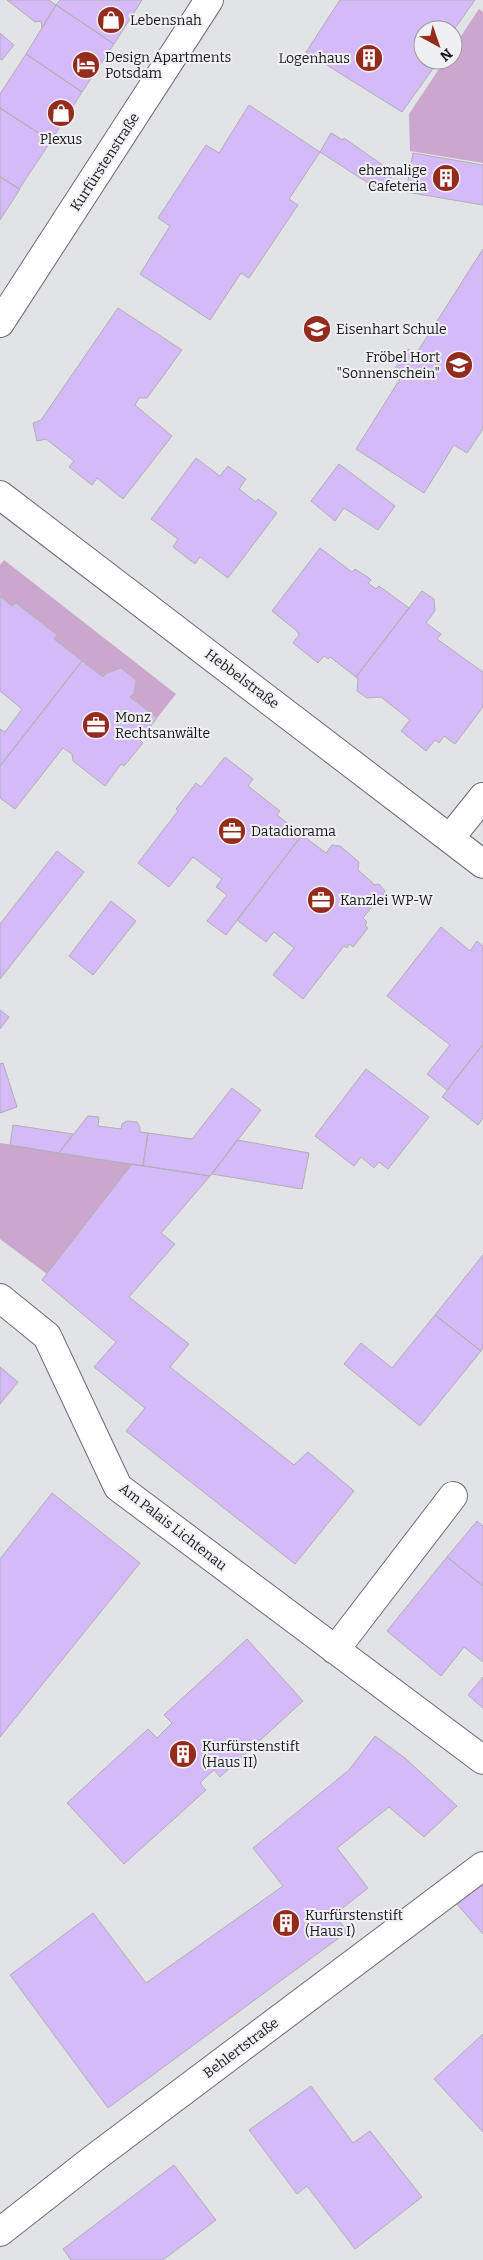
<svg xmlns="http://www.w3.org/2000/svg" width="483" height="2260" viewBox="0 0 483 2260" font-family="Bitter,serif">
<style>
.green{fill:#cca7cd}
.building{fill:#d5baf9;stroke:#b1afb3}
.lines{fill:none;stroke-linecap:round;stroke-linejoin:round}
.minor-casing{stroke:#6e6e72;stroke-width:30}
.minor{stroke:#fff;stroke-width:28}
.labels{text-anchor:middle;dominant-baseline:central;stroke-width:4;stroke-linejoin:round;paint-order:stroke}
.poi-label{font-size:14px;fill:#181819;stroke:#f0f0f4;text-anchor:start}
.street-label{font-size:14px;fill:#181819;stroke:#f0f0f4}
</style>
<rect width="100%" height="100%" fill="#e2e3e7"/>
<path class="green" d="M 479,9 L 483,12 L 483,163 L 410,151 L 409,114 L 445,60 L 453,60 L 453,48 Z
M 4,560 L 176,694 L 157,718 L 130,697 L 134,693 L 136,680 L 121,668 L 107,673 L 103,677 L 54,639 L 57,635 L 16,603 L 12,606 L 0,596 L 0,565 Z
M 0,1143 L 132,1164 L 47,1274 L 0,1239 Z"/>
<path class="building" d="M 7,0 L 49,0 L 56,5 L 42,28 L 41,21 L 35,22 Z
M 60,0 L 142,0 L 114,44 L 56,5 Z
M 340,0 L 475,0 L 453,31 L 423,30 L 423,60 L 439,60 L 402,112 L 306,52 Z
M 56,5 L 114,44 L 82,92 L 26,54 Z
M 0,33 L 14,45 L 2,60 L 0,59 Z
M 26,54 L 82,92 L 51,141 L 0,108 L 0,94 Z
M 249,105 L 320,152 L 289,199 L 298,205 L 249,278 L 241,273 L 210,320 L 140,274 L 170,226 L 158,218 L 206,145 L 219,153 Z
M 0,108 L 51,141 L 19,189 L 0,177 Z
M 331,133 L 343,140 L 344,138 L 394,173 L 382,192 L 320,152 Z
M 413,153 L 483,165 L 483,205 L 406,192 Z
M 0,177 L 20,189 L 0,220 Z
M 483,249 L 483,429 L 467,453 L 454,445 L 424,493 L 356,449 L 400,379 L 392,373 L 408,349 L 416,354 Z
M 118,308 L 182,350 L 147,398 L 139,398 L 135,405 L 172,436 L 123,499 L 97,478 L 92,485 L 69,467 L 74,461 L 46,439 L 37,441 L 33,423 L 41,420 Z
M 196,458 L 220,476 L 228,466 L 246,479 L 239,489 L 256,502 L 258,499 L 277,513 L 228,578 L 200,557 L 195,564 L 173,547 L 178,539 L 151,519 Z
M 339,464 L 395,506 L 378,530 L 344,508 L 335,521 L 311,501 Z
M 320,548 L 352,572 L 355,569 L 369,578 L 371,580 L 368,583 L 376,589 L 379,586 L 409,608 L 356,677 L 330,657 L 328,659 L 324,656 L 318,663 L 293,643 L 299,635 L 297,631 L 272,611 Z
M 422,591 L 434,599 L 435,611 L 426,623 L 441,634 L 437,639 L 483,672 L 483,707 L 455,744 L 444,736 L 439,743 L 435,740 L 426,751 L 401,731 L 410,720 L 381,697 L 367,698 L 357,691 L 358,679 L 356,677 Z
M 0,596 L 12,606 L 16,603 L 57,635 L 54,639 L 82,661 L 0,766 L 0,729 L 5,732 L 22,709 L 0,691 Z
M 82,661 L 103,677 L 107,673 L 121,668 L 136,680 L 134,693 L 130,697 L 157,718 L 140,740 L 143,743 L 124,766 L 121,764 L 105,786 L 73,761 L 72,754 L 63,748 L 15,809 L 0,798 L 0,766 Z
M 225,757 L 253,779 L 248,786 L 280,811 L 277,815 L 302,835 L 226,935 L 207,921 L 227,895 L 216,887 L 222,879 L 193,857 L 169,887 L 138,863 L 178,811 L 176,809 L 196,783 L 201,787 Z
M 302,835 L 326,853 L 332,845 L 340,846 L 359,862 L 358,870 L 375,885 L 379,884 L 385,891 L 381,900 L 377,900 L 363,918 L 367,922 L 365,926 L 368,928 L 353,947 L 349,944 L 347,948 L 344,946 L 303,999 L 273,975 L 294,948 L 274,932 L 266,942 L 237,920 Z
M 57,851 L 84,872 L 0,979 L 0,924 Z
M 111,901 L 136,921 L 93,975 L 69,956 Z
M 441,927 L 470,951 L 477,941 L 483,946 L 483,1044 L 447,1090 L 427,1074 L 450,1045 L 387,996 Z
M 0,1010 L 9,1017 L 0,1029 Z
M 483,1044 L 483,1118 L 478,1125 L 442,1097 Z
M 3,1063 L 17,1107 L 0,1113 L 0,1064 Z
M 366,1069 L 429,1117 L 388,1169 L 379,1162 L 374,1168 L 361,1157 L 354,1166 L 315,1136 Z
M 232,1088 L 261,1110 L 210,1176 L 143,1166 L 148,1133 L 192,1139 Z
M 88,1116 L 99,1117 L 98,1126 L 121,1129 L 122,1124 L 127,1121 L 137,1122 L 140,1127 L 140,1132 L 148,1133 L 143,1166 L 59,1153 Z
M 13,1125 L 73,1134 L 59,1153 L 10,1145 Z
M 237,1140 L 309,1153 L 302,1189 L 212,1174 Z
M 132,1164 L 210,1176 L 161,1233 L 175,1244 L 129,1297 L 189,1344 L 170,1367 L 294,1465 L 308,1452 L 354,1491 L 295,1564 L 126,1431 L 145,1408 L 94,1367 L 116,1342 L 42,1280 Z
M 483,1255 L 483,1348 L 481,1351 L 435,1315 Z
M 435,1315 L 481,1351 L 420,1426 L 344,1364 L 361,1343 L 392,1368 Z
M 0,1367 L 18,1382 L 0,1404 Z
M 52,1493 L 140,1563 L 0,1737 L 0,1559 Z
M 477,1521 L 483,1526 L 483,1586 L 447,1557 Z
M 447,1557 L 483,1586 L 483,1662 L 464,1647 L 441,1676 L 387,1631 Z
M 247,1639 L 303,1701 L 220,1777 L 214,1770 L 207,1776 L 200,1783 L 206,1790 L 124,1864 L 67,1803 L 148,1729 L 157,1738 L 172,1723 L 164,1715 Z
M 483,1677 L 483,1708 L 468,1695 Z
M 375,1736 L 405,1758 L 457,1806 L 424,1837 L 389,1807 L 337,1848 L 368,1888 L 335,1914 L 347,1932 L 108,2108 L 10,1975 L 93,1913 L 146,1983 L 283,1886 L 253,1848 L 349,1770 Z
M 483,1882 L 483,1934 L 457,1904 Z
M 483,2034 L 483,2132 L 434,2079 Z
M 311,2086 L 353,2143 L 370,2131 L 422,2197 L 355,2249 L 307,2186 L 297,2194 L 249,2130 Z
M 174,2165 L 216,2220 L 163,2260 L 71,2260 L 63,2249 Z"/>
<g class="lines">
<defs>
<path id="minor" d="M 0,323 L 209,0
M 0,495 L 483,864
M 450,838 L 483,797
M 0,1298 L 47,1336 L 118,1487 L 483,1760
M 335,1650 L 453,1496
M 0,2232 L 93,2159 L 483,1866"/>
</defs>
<use href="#minor" class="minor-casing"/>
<use href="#minor" class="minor"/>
</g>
<defs>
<symbol id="shop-disc" viewBox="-11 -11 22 22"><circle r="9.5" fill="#952b1c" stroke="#f0f0f4"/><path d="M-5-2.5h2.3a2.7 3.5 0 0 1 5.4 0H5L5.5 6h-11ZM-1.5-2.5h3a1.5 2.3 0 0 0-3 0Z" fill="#fff"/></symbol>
<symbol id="building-disc" viewBox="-11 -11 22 22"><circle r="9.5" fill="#952b1c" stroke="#f0f0f4"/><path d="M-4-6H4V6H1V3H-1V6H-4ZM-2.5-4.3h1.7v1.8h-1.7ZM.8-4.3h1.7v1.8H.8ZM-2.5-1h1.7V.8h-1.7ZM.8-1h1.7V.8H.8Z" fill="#fff"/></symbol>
<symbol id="hotel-disc" viewBox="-11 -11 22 22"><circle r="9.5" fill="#952b1c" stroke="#f0f0f4"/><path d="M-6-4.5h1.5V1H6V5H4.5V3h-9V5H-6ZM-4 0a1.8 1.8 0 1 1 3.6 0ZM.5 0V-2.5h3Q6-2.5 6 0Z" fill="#fff"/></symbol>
<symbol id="school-disc" viewBox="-11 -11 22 22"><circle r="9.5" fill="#952b1c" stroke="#f0f0f4"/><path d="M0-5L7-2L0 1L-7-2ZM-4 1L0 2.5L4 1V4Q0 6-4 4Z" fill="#fff"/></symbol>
<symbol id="office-disc" viewBox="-11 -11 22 22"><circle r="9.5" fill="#952b1c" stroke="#f0f0f4"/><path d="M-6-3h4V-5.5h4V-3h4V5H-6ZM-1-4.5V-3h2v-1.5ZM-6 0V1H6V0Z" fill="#fff"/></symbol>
</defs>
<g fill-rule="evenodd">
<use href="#shop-disc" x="95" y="4" width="32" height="32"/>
<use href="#building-disc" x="353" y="42" width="32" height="32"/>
<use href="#hotel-disc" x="70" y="49" width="32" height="32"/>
<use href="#shop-disc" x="45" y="97" width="32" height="32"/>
<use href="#building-disc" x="430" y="162" width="32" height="32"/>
<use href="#school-disc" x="301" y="313" width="32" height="32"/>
<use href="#school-disc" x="443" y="349" width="32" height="32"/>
<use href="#office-disc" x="80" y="709" width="32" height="32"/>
<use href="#office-disc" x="216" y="815" width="32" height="32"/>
<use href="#office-disc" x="305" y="884" width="32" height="32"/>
<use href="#building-disc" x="167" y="1738" width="32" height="32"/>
<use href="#building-disc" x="270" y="1907" width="32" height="32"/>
</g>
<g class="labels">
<g class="poi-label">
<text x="130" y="20">Lebensnah</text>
<text x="105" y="57">Design Apartments<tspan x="105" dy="16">Potsdam</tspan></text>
<text x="350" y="58" text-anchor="end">Logenhaus</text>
<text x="61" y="139" text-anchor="middle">Plexus</text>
<text x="427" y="170" text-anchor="end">ehemalige<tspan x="427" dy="16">Cafeteria</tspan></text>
<text x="336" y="329">Eisenhart Schule</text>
<text x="440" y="357" text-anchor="end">Fröbel Hort<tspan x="440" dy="16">"Sonnenschein"</tspan></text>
<text x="115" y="717">Monz<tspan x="115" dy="16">Rechtsanwälte</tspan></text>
<text x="251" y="831">Datadiorama</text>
<text x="340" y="900">Kanzlei WP-W</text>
<text x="202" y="1746">Kurfürstenstift<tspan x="202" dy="16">(Haus II)</tspan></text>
<text x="305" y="1915">Kurfürstenstift<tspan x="305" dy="16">(Haus I)</tspan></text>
</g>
<g class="street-label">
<text transform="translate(105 162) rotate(-57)">Kurfürstenstraße</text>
<text transform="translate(242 679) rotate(37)">Hebbelstraße</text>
<text transform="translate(173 1527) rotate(38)">Am Palais Lichtenau</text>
<text transform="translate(241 2048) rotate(-37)">Behlertstraße</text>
</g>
</g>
<g transform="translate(438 45) rotate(140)"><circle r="24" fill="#f0f0f4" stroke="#9a9a9c"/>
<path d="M0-4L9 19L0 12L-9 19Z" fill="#952b1c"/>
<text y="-8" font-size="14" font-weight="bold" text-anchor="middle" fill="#181819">N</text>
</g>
</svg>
